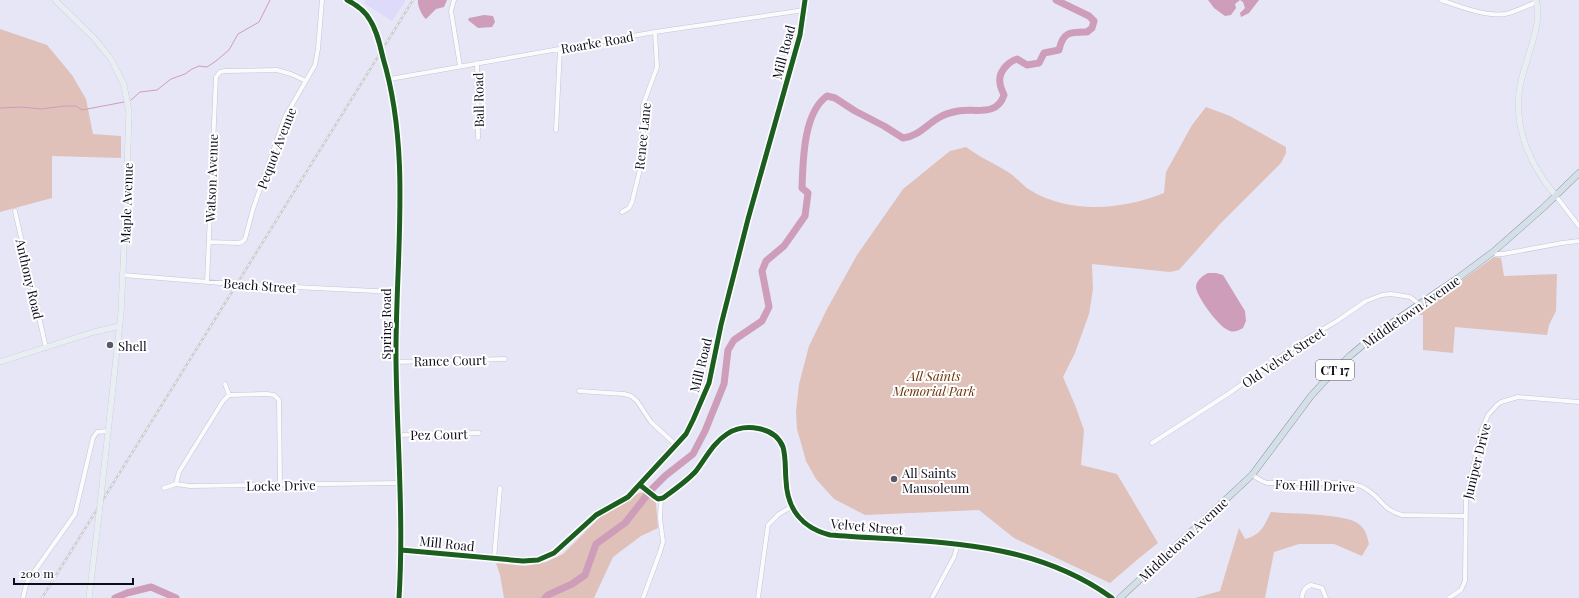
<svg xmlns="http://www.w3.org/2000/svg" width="1579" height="598" viewBox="0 0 1579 598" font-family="'Playfair Display',serif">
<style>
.built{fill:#dddafa}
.green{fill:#dfc1ba}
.water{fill:#ce9dba}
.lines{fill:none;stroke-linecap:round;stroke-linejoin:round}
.stream{stroke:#ce9dba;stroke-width:1}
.river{stroke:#ce9dba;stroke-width:7}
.street-casing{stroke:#c4c3d3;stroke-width:5}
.secondary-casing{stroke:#c4c3d3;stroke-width:6}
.primary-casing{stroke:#8397a5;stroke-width:7}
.street{stroke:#fbfbfe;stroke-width:4}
.secondary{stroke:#e8eef2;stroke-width:5.5}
.primary{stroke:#d5e0e6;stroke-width:6}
.rail-casing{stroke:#cecdd2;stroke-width:2.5}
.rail{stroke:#fff;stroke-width:1;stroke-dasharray:3;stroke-linecap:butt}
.street-bridge-casing{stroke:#c4c3d3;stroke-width:5;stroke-linecap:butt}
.secondary-bridge-casing{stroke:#c4c3d3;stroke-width:6;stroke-linecap:butt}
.street-bridge{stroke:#fbfbfe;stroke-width:4}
.secondary-bridge{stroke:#e8eef2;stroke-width:5.5}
.cycleway-casing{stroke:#fff;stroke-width:8}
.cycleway{stroke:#1b5e20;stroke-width:5}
.poi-dot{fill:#5a5868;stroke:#fff;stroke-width:1.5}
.labels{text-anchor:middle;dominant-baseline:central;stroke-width:4;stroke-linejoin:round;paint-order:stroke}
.shield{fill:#fff;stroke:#565560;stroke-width:1}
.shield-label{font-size:12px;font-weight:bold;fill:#0e0c1c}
.street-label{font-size:13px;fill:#0e0c1c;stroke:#fff}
.poi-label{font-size:13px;fill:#0e0c1c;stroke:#fff;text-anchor:start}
.park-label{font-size:13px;font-style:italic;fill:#6f3107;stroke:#fff}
</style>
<rect width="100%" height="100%" fill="#e7e6f6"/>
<path class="built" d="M 366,0 L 406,0 L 392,21 L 364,3 Z"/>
<path class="green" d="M 0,29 L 47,45 L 72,75 L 86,99 L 93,134 L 121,136 L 121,158 L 52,156 L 52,198 L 0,212 Z
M 1206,107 L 1230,116 L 1286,147 L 1286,153 L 1281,163 L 1220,224 L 1179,270 L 1170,272 L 1092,264 L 1093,289 L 1089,314 L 1075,353 L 1063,377 L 1075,405 L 1084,430 L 1081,465 L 1117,474 L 1158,543 L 1138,559 L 1110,583 L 1014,538 L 979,510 L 865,515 L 834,499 L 816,479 L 806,461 L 797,429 L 796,412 L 799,384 L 809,346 L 827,309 L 857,255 L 903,189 L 950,151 L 966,147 C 979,157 994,163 1008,172 C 1016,177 1022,185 1030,190 C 1069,214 1122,210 1164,193 L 1166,172 L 1192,125 Z
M 1494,257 L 1501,258 L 1504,276 L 1557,274 L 1556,311 L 1549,325 L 1547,335 L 1455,327 L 1453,353 L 1423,350 L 1423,315 L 1413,315 Z
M 644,492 L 656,503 L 658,528 L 641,536 L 613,557 L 594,598 L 504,598 L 500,575 L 496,563 L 525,566 L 546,562 L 563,554 L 602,515 L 639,493 Z
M 1271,512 C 1289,514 1349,513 1360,525 C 1366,530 1367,536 1369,544 L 1362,556 L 1334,544 L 1299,544 L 1274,552 L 1265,598 L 1195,598 L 1220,591 L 1239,528 L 1245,539 C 1261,535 1264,526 1271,512 Z"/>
<path class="water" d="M 418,0 L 447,0 L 444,7 L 436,9 L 426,19 C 422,16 417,5 418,0 Z
M 1208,0 L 1259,0 L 1249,13 L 1241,17 L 1240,13 L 1245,8 L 1243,2 L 1240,0 L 1235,4 L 1236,8 L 1231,15 L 1225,16 L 1214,8 Z
M 484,15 L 493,16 L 495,22 L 492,27 L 478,28 L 468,20 L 469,18 Z
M 1208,273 L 1216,273 L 1223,275 L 1245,311 L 1246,321 L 1243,328 C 1238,331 1233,333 1228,330 C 1219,327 1196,296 1196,287 C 1196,281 1203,275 1208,273 Z"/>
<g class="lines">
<path class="stream" d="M 131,100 L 140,92 L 157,90 L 171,79 L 185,74 L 192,69 L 199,66 L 207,67 L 216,61 L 229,50 L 238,34 L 259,22 L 270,0
M 0,108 L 22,107 L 41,109 L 64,106 L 76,106 L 82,110 L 124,102"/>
<path class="river" d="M 115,598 L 127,593 L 151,587 L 176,598
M 545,598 L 548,595 L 572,584 L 585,575 L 596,544 L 625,523 L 651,490 L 665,476 L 693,454 L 705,431 L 724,384 L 728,350 L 734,340 L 762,321 L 769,307 L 762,271 L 766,261 L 784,246 L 805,216 L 808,193 L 802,188 C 803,162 803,113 827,96 L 835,98 L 855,111 L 884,126 L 903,138 C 919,136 927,124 940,117 C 945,114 953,112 958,111 C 975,108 997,117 1004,95 C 1003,92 1000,87 1000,83 C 998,72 1008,62 1017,59 L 1027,65 L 1039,63 L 1044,53 L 1059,50 C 1063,31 1071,32 1087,32 L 1092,28 L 1094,21 L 1089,16 L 1056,0"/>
<defs>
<path id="street" d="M 454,0 L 451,11 L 460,66
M 1441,0 C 1458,6 1486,17 1505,14 C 1515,12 1526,6 1537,2
M 477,63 L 478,138
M 390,79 L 655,32 L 804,10
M 556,130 L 560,49
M 1556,196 L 1579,226
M 15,211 L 46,348
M 622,212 L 629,208 L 632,202 L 643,157 L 643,105 L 657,67 L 655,32
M 209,242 L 239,243 L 242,242 L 245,239 L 253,209 L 285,117 L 315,65 L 318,49 L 322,0
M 1493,252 L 1496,254 L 1503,254 L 1562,243 L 1579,241
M 123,275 L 221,283
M 207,282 L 216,77 L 220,72 L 225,71 L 277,70 L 291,74 L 306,81
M 253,285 L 396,292
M 396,362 L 505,359
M 579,391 L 624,394 L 631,396 L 637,401 L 651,422 L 676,445
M 229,395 L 267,394 L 274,395 L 279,400 L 280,485
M 398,435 L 479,433
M 1152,443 L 1228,394 L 1306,339 L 1337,321 L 1366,301 L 1382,295 L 1391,294 L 1410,297 L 1419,304
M 1252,475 L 1262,481 L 1267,483 L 1348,483 C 1354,484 1361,485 1366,489 C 1382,498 1381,509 1402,515 L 1465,516
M 176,484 L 179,472 L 223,401 L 229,395 L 225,384
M 164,488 L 176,484 L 190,486 L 400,483
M 494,559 L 500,488
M 23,598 L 26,585 L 29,579 L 75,514 L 93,438 L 97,432 L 108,431
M 643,598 L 660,552 L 663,542 L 660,518 L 661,499
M 758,598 L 768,525 L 779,514 L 791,507
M 932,598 L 954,557 L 958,544
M 1302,598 C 1302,591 1305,587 1311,585 L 1322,588 L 1326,598
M 1449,598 L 1461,590 L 1465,581 L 1466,498 L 1482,429 L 1488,415 L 1497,405 L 1501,402 L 1518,397 L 1579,402"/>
<path id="secondary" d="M 55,0 L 94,38 L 111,59 L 124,85 L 129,112 L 126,202 L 121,313 L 101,496
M 347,0 C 357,5 365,11 370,20 C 377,31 380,45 383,58 C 412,154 395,261 396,361 C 397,440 404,519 399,598
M 1536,0 C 1541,19 1534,36 1529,54 C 1526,64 1522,75 1520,86 C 1513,128 1530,165 1556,196
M 0,362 L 94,332 L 120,326
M 640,485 L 655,497 L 658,499 L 663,498 C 674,490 687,481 696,471 C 706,458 713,443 727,434 C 744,423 775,426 783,447 C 786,457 785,470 786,480 C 787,509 802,528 830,535 C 928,543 1028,537 1112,598
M 401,550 L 523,561 L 538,560 L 554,553 L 596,515 L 628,497 L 676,445 L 686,434 L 693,420 L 709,383 L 721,325 L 748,219 L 800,35 L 805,0
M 89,598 L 99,514"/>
<path id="primary" d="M 1120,598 L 1252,475 L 1311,396 L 1332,373 L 1351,355 L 1377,333 L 1458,278 L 1493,252 L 1544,207 L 1579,173"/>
</defs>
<use href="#street" class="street-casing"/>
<use href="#secondary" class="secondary-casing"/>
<use href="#primary" class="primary-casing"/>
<use href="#street" class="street"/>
<use href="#secondary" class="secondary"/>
<use href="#primary" class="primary"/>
<defs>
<path id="rail" d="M 42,598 L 413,0"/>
</defs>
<use href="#rail" class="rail-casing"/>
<use href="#rail" class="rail"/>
<defs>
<path id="street-bridge" d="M 221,283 L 253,285"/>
<path id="secondary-bridge" d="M 99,514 L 101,496"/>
</defs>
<use href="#street-bridge" class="street-bridge-casing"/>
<use href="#secondary-bridge" class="secondary-bridge-casing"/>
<use href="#street-bridge" class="street-bridge"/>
<use href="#secondary-bridge" class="secondary-bridge"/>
<defs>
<path id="cycleway" d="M 347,0 C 357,5 365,11 370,20 C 377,31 380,45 383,58 C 412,154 395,261 396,361 C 397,440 404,519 399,598
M 640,485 L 655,497 L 658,499 L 663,498 C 674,490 687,481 696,471 C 706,458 713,443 727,434 C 744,423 775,426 783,447 C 786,457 785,470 786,480 C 787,509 802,528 830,535 C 928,543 1028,537 1112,598
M 401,550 L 523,561 L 538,560 L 554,553 L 596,515 L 628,497 L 676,445 L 686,434 L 693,420 L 709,383 L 721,325 L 748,219 L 800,35 L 805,0"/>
</defs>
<use href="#cycleway" class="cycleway-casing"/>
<use href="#cycleway" class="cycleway"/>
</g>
<g class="poi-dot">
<circle cx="110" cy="345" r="4"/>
<circle cx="894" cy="479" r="4"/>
</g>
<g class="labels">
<rect class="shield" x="1316" y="360" width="38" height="20" rx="3"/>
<g class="shield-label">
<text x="1335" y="370">CT 17</text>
</g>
<g class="street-label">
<text transform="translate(597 42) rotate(-10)">Roarke Road</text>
<text transform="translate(783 52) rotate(-75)">Mill Road</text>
<text transform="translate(478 100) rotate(-91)">Ball Road</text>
<text transform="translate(642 136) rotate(-84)">Renee Lane</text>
<text transform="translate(276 148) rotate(-69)">Pequot Avenue</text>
<text transform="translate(211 178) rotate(-88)">Watson Avenue</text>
<text transform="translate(126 203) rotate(-88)">Maple Avenue</text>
<text transform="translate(30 279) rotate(77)">Anthony Road</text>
<text transform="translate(260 285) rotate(4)">Beach Street</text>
<text transform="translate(1411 311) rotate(-35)">Middletown Avenue</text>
<text transform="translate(385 324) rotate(-90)">Spring Road</text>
<text transform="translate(1283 357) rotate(-34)">Old Velvet Street</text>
<text transform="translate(450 360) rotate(-1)">Rance Court</text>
<text transform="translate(700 365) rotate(-76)">Mill Road</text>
<text transform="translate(439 434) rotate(-1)">Pez Court</text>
<text transform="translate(1476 461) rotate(-76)">Juniper Drive</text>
<text transform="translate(281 485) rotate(-1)">Locke Drive</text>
<text transform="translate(1315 485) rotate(2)">Fox Hill Drive</text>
<text transform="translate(867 526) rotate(5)">Velvet Street</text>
<text transform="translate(1183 539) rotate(-43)">Middletown Avenue</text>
<text transform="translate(447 543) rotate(6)">Mill Road</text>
</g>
<g class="poi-label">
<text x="118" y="345">Shell</text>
<text x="902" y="472">All Saints<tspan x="902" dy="15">Mausoleum</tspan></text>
</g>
<g class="park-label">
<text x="934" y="375">All Saints<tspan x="934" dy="15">Memorial Park</tspan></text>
</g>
</g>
<path d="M14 578v6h119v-6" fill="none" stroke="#0e0c1c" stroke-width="2"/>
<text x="20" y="578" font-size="12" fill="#0e0c1c" stroke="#ffffff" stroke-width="3" paint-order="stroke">200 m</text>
</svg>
